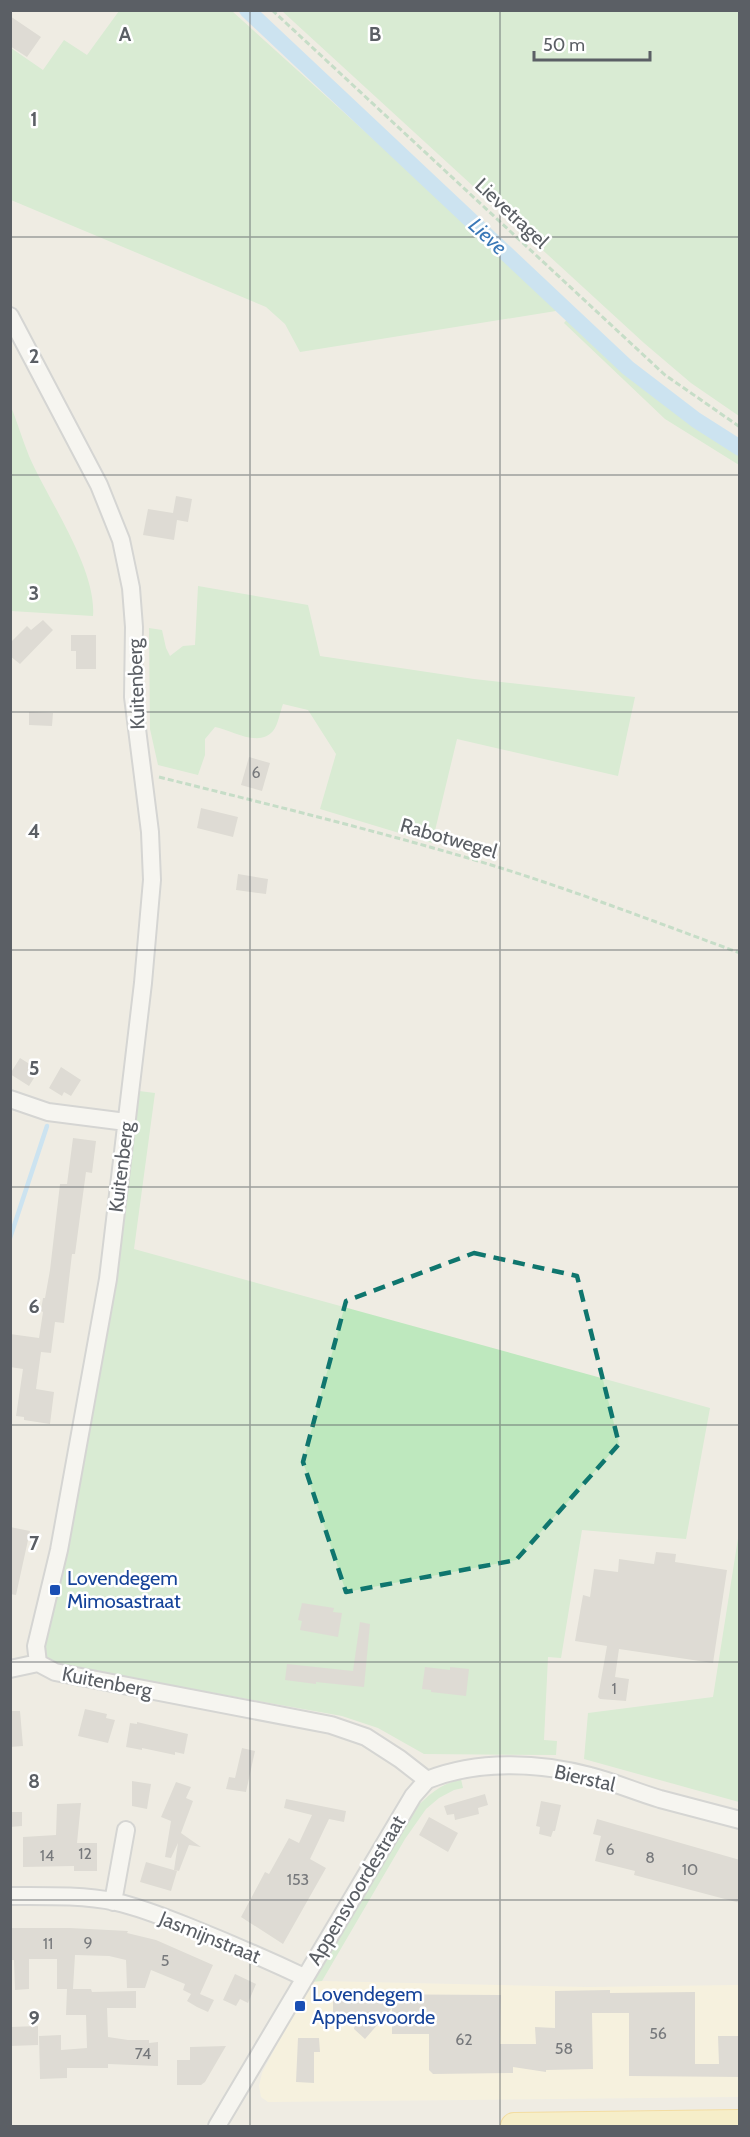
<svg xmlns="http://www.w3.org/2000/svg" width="750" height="2137" viewBox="0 0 750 2137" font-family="Cabin,sans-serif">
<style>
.commercial{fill:#fff6d8}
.green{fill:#bee8be}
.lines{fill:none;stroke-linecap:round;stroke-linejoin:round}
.stream{stroke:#a3d7ff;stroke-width:4.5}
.canal{stroke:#a3d7ff;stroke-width:16}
.building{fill:#cac6c0}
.street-casing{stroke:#b6b9be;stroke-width:20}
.primary-casing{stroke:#f9c952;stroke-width:28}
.path{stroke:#96c9a5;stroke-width:3;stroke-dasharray:6 3;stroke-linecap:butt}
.street{stroke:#fff;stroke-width:16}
.primary{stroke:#fff0a8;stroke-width:26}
.marked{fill:none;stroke:#0f766e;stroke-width:4.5;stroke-dasharray:12 8;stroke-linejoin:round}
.grid{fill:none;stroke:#5b5f65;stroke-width:1.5;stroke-opacity:0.55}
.transit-dot{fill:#1a4fb4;stroke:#fff;stroke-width:2}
.labels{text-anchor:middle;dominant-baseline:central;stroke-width:5;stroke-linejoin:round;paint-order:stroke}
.number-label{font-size:16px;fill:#77797c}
.street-label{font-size:20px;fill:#5b5f65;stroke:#fff}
.transit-label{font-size:20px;fill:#164399;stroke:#fff;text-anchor:start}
.water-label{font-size:21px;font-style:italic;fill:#3a78b7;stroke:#fff}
.grid-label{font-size:20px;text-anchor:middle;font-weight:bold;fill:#5b5f65;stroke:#fff;stroke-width:5;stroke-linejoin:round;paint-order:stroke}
</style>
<rect width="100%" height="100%" fill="#efece3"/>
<path class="commercial" d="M 322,1981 L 588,1987 L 739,1985 L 739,2097 L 268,2102 L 261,2097 L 259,2086 L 262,2073 L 310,1982 Z"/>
<path class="green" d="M 119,11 L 232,11 L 562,310 L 300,352 L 285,324 L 266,307 L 11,200 L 11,48 L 43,70 L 64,40 L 87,55 Z
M 282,11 L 739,11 L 739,416 L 691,383 L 644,343 Z
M 569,317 L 622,369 L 692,424 L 739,454 L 739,465 L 665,419 L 564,323 Z
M 10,404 C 17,421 22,439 29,456 C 48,500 97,569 93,616 L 11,611 Z
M 198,586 L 308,605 L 320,656 L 474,679 L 635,697 L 618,776 L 457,739 L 432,843 L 320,809 L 336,754 L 308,710 L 283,704 C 280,712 278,725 273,731 C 259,748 231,730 215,727 L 205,739 L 205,755 L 198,775 L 158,765 L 150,729 L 149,628 L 162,630 L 166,648 L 170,656 L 183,646 L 195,645 Z
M 139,1091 L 155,1093 L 134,1249 L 710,1408 L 686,1539 L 582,1530 L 561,1658 L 548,1657 L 544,1740 L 557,1741 L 556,1755 L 424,1754 L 378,1728 L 342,1716 L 42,1662 L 84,1456 L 120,1245 Z
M 739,1532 L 739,1802 L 584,1759 L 588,1713 L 713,1697 Z
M 461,1779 L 463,1788 L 454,1790 L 439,1798 L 426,1809 L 405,1839 L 322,1981 L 310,1982 L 413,1811 C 427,1796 440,1784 461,1779 Z"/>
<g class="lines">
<path class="stream" d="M 10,1238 L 47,1126"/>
<path class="canal" d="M 247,10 L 628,368 L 696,420 L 740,448"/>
</g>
<path class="building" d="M 10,16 L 41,37 L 27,57 L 10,46 Z
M 176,496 L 192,499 L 188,522 L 177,520 L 174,540 L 143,535 L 148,509 L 173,513 Z
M 43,620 L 53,630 L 20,664 L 10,656 L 10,643 L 27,626 L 31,630 Z
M 71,635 L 96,635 L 96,669 L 76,669 L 76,651 L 71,651 Z
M 29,712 L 53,713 L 52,726 L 29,725 Z
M 249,757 L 270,763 L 262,791 L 241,785 Z
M 201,808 L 238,817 L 233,837 L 197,828 Z
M 238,874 L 268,879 L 266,894 L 236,890 Z
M 20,1058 L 39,1070 L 29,1086 L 10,1074 Z
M 61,1067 L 81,1080 L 71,1096 L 64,1092 L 62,1096 L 49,1088 Z
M 73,1138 L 96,1141 L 92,1173 L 86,1172 L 75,1254 L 72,1254 L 64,1323 L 55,1322 L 51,1353 L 41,1352 L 36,1389 L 54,1392 L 50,1424 L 24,1420 L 24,1417 L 16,1416 L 23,1369 L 10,1367 L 10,1334 L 39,1338 L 43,1312 L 41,1311 L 42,1304 L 43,1298 L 45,1298 L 50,1270 L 60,1184 L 67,1184 Z
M 10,1527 L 30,1531 L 16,1595 L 10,1594 Z
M 656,1552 L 676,1554 L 675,1562 L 727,1570 L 713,1663 L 619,1649 L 615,1677 L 629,1679 L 626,1701 L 600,1699 L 598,1697 L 607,1646 L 575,1641 L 583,1595 L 590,1597 L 594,1569 L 618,1572 L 619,1559 L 654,1564 Z
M 302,1603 L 334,1608 L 333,1612 L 342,1613 L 338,1637 L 300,1630 L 302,1621 L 298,1620 Z
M 360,1622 L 370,1624 L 364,1687 L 316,1682 L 316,1684 L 285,1680 L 287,1664 L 353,1671 Z
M 425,1667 L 450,1670 L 450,1667 L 469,1669 L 466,1696 L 431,1692 L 431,1690 L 422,1689 Z
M 85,1709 L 107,1714 L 106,1718 L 115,1720 L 108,1743 L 78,1736 Z
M 10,1711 L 20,1711 L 23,1746 L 10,1747 Z
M 137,1722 L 188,1734 L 184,1754 L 175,1752 L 175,1755 L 142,1748 L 142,1750 L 126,1747 L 130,1723 L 137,1724 Z
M 242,1748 L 255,1751 L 246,1792 L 226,1789 L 229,1777 L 235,1778 Z
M 132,1781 L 151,1784 L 147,1809 L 132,1806 Z
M 176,1782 L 191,1787 L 186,1798 L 193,1801 L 181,1833 L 201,1847 L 189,1845 L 179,1871 L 174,1870 L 178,1843 L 171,1858 L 165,1857 L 171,1821 L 161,1817 Z
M 485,1794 L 488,1805 L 478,1808 L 479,1814 L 455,1820 L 454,1814 L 447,1815 L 444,1806 Z
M 286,1799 L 346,1811 L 344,1822 L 329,1819 L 310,1859 L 326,1868 L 283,1944 L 241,1917 L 265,1872 L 269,1874 L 289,1838 L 299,1843 L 312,1815 L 284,1808 Z
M 541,1801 L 561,1805 L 555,1831 L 553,1831 L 551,1837 L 539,1834 L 540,1827 L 536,1826 Z
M 81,1803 L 77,1843 L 97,1843 L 97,1871 L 74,1871 L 74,1866 L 23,1867 L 23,1837 L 56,1835 L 57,1804 Z
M 10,1812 L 22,1812 L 22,1826 L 10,1827 Z
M 429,1817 L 458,1833 L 448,1852 L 419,1835 Z
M 597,1819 L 740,1860 L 740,1903 L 634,1875 L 635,1871 L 595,1861 L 601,1836 L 593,1834 Z
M 146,1862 L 177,1871 L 171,1891 L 140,1882 Z
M 10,1928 L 70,1928 L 128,1931 L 127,1933 L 156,1940 L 213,1965 L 200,1994 L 214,2000 L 208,2012 L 197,2007 L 187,2001 L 191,1994 L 183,1990 L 185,1984 L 151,1970 L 145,1988 L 127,1988 L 126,1960 L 109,1956 L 75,1955 L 73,1989 L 91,1989 L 92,1992 L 136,1991 L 136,2008 L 107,2008 L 108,2037 L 128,2040 L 149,2040 L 149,2043 L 158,2042 L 158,2066 L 108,2064 L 108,2068 L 67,2068 L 67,2078 L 40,2079 L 39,2036 L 61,2035 L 61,2050 L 87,2048 L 86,2015 L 66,2015 L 67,1989 L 57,1989 L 57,1959 L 29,1959 L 29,1989 L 15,1990 L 14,1960 L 10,1960 Z
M 235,1974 L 256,1984 L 248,2003 L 240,1999 L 236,2006 L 223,2000 Z
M 610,1990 L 610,1993 L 695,1992 L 695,2064 L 719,2064 L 718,2036 L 740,2036 L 740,2077 L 629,2076 L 629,2013 L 592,2013 L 593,2069 L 546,2070 L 546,2072 L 513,2067 L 513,2073 L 433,2074 L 429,2070 L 429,2034 L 392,2034 L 392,2008 L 365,2039 L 354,2029 L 355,2023 L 347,2023 L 347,2016 L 337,2016 L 337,2013 L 333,2013 L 333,1998 L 337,1998 L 337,1994 L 501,1995 L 500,2044 L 536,2044 L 535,2027 L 555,2028 L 555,1991 Z
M 38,2026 L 38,2045 L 10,2046 L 10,2027 Z
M 298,2038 L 319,2038 L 320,2052 L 314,2052 L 314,2083 L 296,2082 Z
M 226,2046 L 205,2082 L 201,2085 L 177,2085 L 177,2060 L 190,2060 L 190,2047 Z"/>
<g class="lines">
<defs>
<path id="street" d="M 10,316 L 99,485 L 121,540 L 131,588 L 134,627 L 133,697 L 150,832 L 152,880 L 143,983 L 108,1279 L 59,1550 L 36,1646 L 38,1663 L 55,1672 L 331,1725 L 366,1737 L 400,1759 L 427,1780 L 413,1796 L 217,2126
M 10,1099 L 48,1112 L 126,1122
M 10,1669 L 38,1663
M 427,1780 C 477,1760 539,1762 590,1776 C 614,1782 636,1792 660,1799 C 686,1806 713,1813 740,1820
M 10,1896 C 44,1896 84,1895 116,1902 C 143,1908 169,1919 194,1929 C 231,1944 268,1960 304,1977
M 113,1902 L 126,1830"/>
<path id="primary" d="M 514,2126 L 740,2123"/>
</defs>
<use href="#street" class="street-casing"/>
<use href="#primary" class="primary-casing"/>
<path class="path" d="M 272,10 L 665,375 L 740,427
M 159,777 C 263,803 366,828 468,858 C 560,885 650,920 740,953"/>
<use href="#street" class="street"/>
<use href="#primary" class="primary"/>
</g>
<path d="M0 0H750V2137H0ZM 474,1253 L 577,1276 L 619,1444 L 516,1560 L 346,1592 L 303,1462 L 346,1301 Z" fill="#efece3" fill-opacity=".55" fill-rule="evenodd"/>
<path class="marked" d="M 474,1253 L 577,1276 L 619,1444 L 516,1560 L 346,1592 L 303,1462 L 346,1301 Z"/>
<path class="grid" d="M 250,10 L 250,2126M 500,10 L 500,2126M 10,237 L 740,237M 10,475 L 740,475M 10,712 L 740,712M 10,950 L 740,950M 10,1187 L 740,1187M 10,1425 L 740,1425M 10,1662 L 740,1662M 10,1900 L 740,1900"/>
<g class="transit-dot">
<rect x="49" y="1584" width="12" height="12" rx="3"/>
<rect x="294" y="2000" width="12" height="12" rx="3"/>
</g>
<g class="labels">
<g class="number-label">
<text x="256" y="772">6</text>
<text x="614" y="1688">1</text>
<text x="610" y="1849">6</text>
<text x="85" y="1853">12</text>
<text x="47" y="1855">14</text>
<text x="650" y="1857">8</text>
<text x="690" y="1869">10</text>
<text x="298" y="1879">153</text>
<text x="88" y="1942">9</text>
<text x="48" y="1943">11</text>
<text x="165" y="1960">5</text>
<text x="658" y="2033">56</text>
<text x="464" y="2039">62</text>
<text x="564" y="2048">58</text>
<text x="143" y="2053">74</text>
</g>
<g class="street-label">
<text transform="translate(512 213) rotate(43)">Lievetragel</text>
<text transform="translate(136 684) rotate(-92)">Kuitenberg</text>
<text transform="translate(449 838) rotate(16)">Rabotwegel</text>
<text transform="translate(121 1167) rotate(-83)">Kuitenberg</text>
<text transform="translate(107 1682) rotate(11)">Kuitenberg</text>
<text transform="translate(585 1778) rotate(13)">Bierstal</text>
<text transform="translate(356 1890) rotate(-59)">Appensvoordestraat</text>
<text transform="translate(210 1937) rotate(22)">Jasmijnstraat</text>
</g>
<g class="transit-label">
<text x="67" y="1578">Lovendegem<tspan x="67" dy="23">Mimosastraat</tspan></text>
<text x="312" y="1994">Lovendegem<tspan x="312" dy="23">Appensvoorde</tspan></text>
</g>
<g class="water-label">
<text transform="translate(488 236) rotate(43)">Lieve</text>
</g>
</g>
<g class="grid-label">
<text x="125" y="41">A</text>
<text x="375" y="41">B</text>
<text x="34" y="126">1</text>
<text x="34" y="363">2</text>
<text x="34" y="600">3</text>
<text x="34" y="838">4</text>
<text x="34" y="1075">5</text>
<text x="34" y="1313">6</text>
<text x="34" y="1550">7</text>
<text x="34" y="1788">8</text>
<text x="34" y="2025">9</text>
</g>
<rect width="750" height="2137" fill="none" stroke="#5b5f65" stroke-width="24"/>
<path d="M534 51v9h116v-9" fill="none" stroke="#5b5f65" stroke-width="3"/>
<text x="543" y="51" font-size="18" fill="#5b5f65" stroke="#ffffff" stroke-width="4.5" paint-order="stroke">50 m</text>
</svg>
